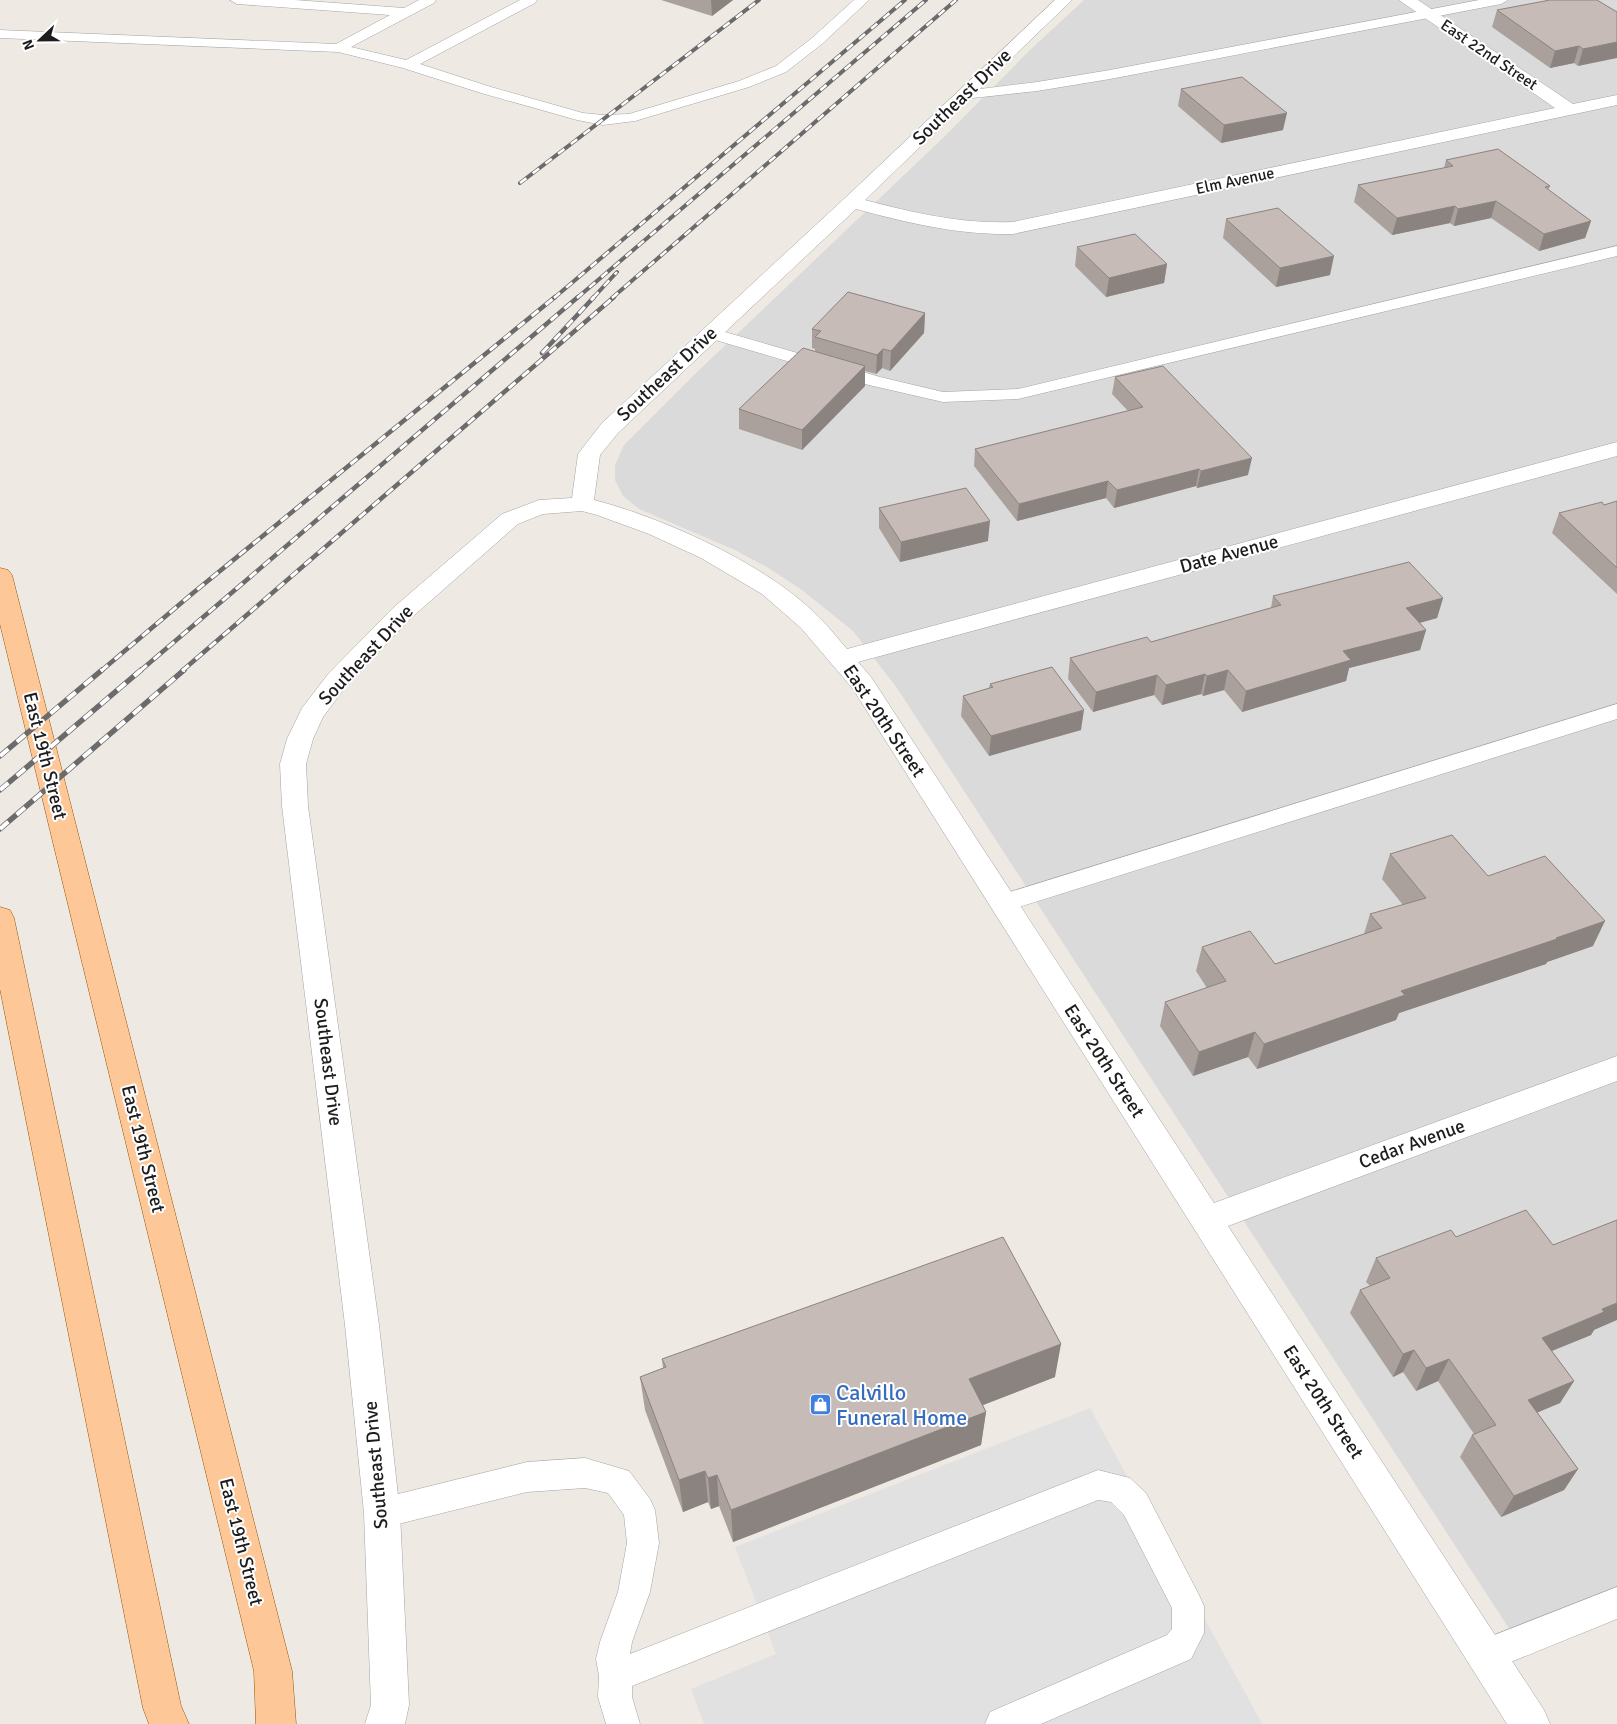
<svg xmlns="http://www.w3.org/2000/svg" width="1617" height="1724" viewBox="0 0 1617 1724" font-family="Signika,sans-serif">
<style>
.residential{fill:#dbdada}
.parking{fill:#e1e1e1}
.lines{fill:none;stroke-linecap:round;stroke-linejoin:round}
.service-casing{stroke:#a4a4a4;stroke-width:1}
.minor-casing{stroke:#a4a4a4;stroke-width:1}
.primary-casing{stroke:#965500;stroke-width:1}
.service{fill:#fff;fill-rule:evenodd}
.minor{fill:#fff;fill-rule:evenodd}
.primary{fill:#fec798;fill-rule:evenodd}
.rail-far2-casing{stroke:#6b6b6b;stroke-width:4}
.rail-far1-casing{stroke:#6b6b6b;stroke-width:4.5}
.rail-casing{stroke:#6b6b6b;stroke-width:5.5}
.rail-far2{stroke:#fff;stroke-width:2.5;stroke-dasharray:8;stroke-linecap:butt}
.rail-far1{stroke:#fff;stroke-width:3;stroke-dasharray:9;stroke-linecap:butt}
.rail{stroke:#fff;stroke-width:4;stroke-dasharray:11;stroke-linecap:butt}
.wall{fill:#aaa19d}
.shaded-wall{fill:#8b837f}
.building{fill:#c6bbb6;stroke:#8b837f}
.labels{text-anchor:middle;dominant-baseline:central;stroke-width:4;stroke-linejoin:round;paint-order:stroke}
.far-street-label{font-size:16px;fill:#1d1d1d;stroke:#fff}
.street-label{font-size:19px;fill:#1d1d1d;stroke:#fff}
.near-shop-label{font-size:22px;fill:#366cbe;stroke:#fff;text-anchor:start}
</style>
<rect width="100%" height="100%" fill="#eee9e2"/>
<path class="residential" d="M 1084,0 L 1617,0 L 1617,1587 L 1512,1633 L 897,688 L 853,631 L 802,590 L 767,567 L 735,550 L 639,509 L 623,496 L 615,480 L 615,465 L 624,445 L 695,374 L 944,137 L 1030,50 Z"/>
<path class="parking" d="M 1090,1408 L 1262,1724 L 704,1724 L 691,1689 L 776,1654 L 735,1547 Z"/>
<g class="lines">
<defs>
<path id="service" d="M 230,0 L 295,0 L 404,8 L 419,0 L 436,0 L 434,3 L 351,47 L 406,60 L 520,0 L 537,0 L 535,3 L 420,64 L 491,87 L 583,113 L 603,115 L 629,114 L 739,81 L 776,66 L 812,38 L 854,0 L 869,0 L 822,44 L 786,72 L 749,87 L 635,121 L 603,125 L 577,120 L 481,93 L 403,68 L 338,52 L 0,38 L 0,30 L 336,44 L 390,15 L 237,4 Z
M 1479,0 L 1508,0 L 1501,4 L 1110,79 L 1037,91 L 964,99 L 959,98 L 957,95 L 959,92 L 964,91 L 1037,82 L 1110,70 Z
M 1617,246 L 1617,256 L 1018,399 L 943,402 L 869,385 L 705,337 L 702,333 L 705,329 L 711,328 L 880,377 L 943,392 L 1018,389 Z
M 1617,704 L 1617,719 L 1003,912 L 994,909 L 991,903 L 994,897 Z
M 585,1458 L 629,1471 L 650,1499 L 655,1510 L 659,1543 L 650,1592 L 632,1642 L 630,1654 L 1098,1470 L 1130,1478 L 1146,1493 L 1199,1595 L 1204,1606 L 1204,1633 L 1191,1659 L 1041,1724 L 985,1724 L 990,1712 L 1167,1635 L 1172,1629 L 1172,1608 L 1124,1515 L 1111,1502 L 1098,1500 L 632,1686 L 632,1697 L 640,1724 L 606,1724 L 598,1697 L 599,1676 L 596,1659 L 600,1642 L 618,1592 L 627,1543 L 624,1515 L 608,1493 L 585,1488 L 527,1492 L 382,1528 L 371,1524 L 366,1513 L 371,1502 L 382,1498 L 527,1462 Z
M 1617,1587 L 1617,1619 L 1486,1672 L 1474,1667 L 1469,1655 L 1474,1643 Z"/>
<path id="minor" d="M 1055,0 L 1072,0 L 865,200 C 914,213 961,224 1013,222 L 1555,108 L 1399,0 L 1418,0 L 1573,104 L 1617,95 L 1617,105 L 1013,234 C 958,235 908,223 856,209 L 618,433 L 600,455 L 594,500 C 664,518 768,565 819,617 C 829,627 838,639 847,649 L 1617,442 L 1617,456 L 858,662 L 871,677 L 1214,1203 L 1617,1056 L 1617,1081 L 1228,1226 L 1544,1710 L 1550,1724 L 1507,1724 L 853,689 L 801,628 L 762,594 L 701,558 L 649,534 L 597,515 L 582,511 L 543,514 L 518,524 L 411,618 L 347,685 L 323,717 L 313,739 L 306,764 L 308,806 L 379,1325 L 400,1513 L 409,1705 L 405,1724 L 365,1724 L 371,1705 L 364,1513 L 345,1325 L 282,806 L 280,764 L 287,739 L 302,708 L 329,673 L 393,608 L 502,514 L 539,500 L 572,498 L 578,454 L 602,423 L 845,198 Z"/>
<path id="primary" d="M 0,568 L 8,570 L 12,575 L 292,1671 L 296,1724 L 256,1724 L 254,1671 L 0,624 Z
M 0,907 L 10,910 L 14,918 L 181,1706 L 189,1724 L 149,1724 L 143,1708 L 0,989 Z"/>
</defs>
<use href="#service" class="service-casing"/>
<use href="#minor" class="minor-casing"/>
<use href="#primary" class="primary-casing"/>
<use href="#service" class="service"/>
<use href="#minor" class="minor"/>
<use href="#primary" class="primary"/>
<defs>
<path id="rail-far2" d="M 520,183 L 759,0
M 554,298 L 905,0
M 577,298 L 926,0
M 593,298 L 617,272
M 612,298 L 956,0"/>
<path id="rail-far1" d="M 542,353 L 594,297
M 101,671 L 193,593 L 555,297
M 140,671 L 578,297
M 182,671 L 614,297"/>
<path id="rail" d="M 0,756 L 102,670
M 0,790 L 141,670
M 0,829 L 184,670"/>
</defs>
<use href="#rail-far2" class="rail-far2-casing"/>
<use href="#rail-far1" class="rail-far1-casing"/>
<use href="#rail" class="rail-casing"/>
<use href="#rail-far2" class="rail-far2"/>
<use href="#rail-far1" class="rail-far1"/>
<use href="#rail" class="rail"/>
</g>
<path class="wall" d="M 661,0 L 733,0 L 712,16 Z
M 1497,10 L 1617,12 L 1578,66 L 1574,63 L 1550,68 L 1492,27 Z
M 1181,89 L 1283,130 L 1221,143 L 1178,106 Z
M 1446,160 L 1550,186 L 1548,190 L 1591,221 L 1585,238 L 1539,251 L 1491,218 L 1454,226 L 1450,223 L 1392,235 L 1354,202 L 1358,185 L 1444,168 Z
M 1226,219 L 1330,275 L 1276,287 L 1223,238 Z
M 1077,247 L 1167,264 L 1164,283 L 1106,297 L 1075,266 Z
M 925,313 L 924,333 L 890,371 L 882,368 L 876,374 L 865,371 L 865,386 L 802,450 L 739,429 L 739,409 L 815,352 L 815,349 L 812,348 L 812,329 Z
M 1115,377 L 1248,475 L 1197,488 L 1196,486 L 1114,508 L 1106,498 L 1017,521 L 974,466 L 975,449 L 1128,411 L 1112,394 Z
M 1617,501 L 1617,594 L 1552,533 L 1559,513 L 1604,505 Z
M 879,508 L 988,541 L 900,562 L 879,528 Z
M 1273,596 L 1443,598 L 1437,618 L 1420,623 L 1426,630 L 1420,650 L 1349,668 L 1346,681 L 1242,712 L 1224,690 L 1203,696 L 1201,694 L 1162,705 L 1154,695 L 1093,712 L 1068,679 L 1070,658 L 1151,642 L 1271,608 Z
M 990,684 L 1081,730 L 989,756 L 961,716 L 963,696 L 989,688 Z
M 1390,854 L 1488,876 L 1593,946 L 1547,962 L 1546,964 L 1399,1013 L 1396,1020 L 1257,1069 L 1248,1057 L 1193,1076 L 1160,1026 L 1165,1002 L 1207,988 L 1196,971 L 1202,947 L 1275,964 L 1364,934 L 1370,914 L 1403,905 L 1382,879 Z
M 1456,1237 L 1594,1330 L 1591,1335 L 1552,1351 L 1574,1381 L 1560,1403 L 1537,1412 L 1578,1469 L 1564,1490 L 1501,1517 L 1460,1457 L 1472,1435 L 1474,1434 L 1438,1381 L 1416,1391 L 1403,1372 L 1393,1377 L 1350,1313 L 1360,1290 L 1370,1286 L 1366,1282 L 1376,1258 Z
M 662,1359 L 1055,1377 L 983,1405 L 986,1412 L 981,1445 L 733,1542 L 719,1506 L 711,1509 L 708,1502 L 683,1512 L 645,1410 L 640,1377 L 663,1368 Z"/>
<path class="shaded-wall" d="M 711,0 L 733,0 L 712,16 Z
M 1617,42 L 1617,58 L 1578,66 L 1583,49 Z
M 1579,46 L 1574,63 L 1550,68 L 1555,51 Z
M 1287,113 L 1283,130 L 1221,143 L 1224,125 Z
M 1496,201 L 1491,218 L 1454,226 L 1458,209 Z
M 1455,206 L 1450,223 L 1392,235 L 1397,218 Z
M 1591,221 L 1585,238 L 1539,251 L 1544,234 Z
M 1334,256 L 1330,275 L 1276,287 L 1280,268 Z
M 1167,264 L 1164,283 L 1106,297 L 1109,278 Z
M 925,313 L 924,333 L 890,371 L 891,351 Z
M 883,349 L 882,368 L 876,374 L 877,355 Z
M 865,366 L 865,386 L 802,450 L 802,430 Z
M 1252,458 L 1248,475 L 1197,488 L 1201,471 Z
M 1199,469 L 1196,486 L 1114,508 L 1117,490 Z
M 1108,481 L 1106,498 L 1017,521 L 1019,504 Z
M 990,521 L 988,541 L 900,562 L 901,542 Z
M 1443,598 L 1437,618 L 1400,628 L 1406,608 Z
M 1426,630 L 1420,650 L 1349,668 L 1346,681 L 1242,712 L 1246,691 L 1343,651 Z
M 1228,670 L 1224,690 L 1203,696 L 1207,676 Z
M 1205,674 L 1201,694 L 1162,705 L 1166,685 Z
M 1157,675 L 1154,695 L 1093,712 L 1096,692 Z
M 1084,710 L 1081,730 L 989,756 L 991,736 Z
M 1605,921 L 1593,946 L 1547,962 L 1546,964 L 1399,1013 L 1396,1020 L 1257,1069 L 1264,1044 L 1401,991 Z
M 1255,1032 L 1248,1057 L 1193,1076 L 1199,1052 Z
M 1617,1303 L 1617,1320 L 1594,1330 L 1591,1335 L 1529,1360 L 1542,1338 L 1602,1309 Z
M 1061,1344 L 1055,1377 L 965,1412 L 969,1379 Z
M 1414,1350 L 1403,1372 L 1393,1377 L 1403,1354 Z
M 1449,1359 L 1438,1381 L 1416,1391 L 1426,1368 Z
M 1574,1381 L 1560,1403 L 1515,1422 L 1528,1400 Z
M 986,1412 L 981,1445 L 733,1542 L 731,1510 Z
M 1578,1469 L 1564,1490 L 1501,1517 L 1514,1496 Z
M 705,1471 L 708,1502 L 683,1512 L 679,1480 Z
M 717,1475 L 719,1506 L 711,1509 L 708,1478 Z"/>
<path class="building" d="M 1550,0 L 1597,0 L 1617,12 L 1617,42 L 1583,49 L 1579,46 L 1555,51 L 1497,10 Z
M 1242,77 L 1287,113 L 1224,125 L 1181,89 Z
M 1498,149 L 1550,186 L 1545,187 L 1591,221 L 1544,234 L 1496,201 L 1458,209 L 1455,206 L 1397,218 L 1358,185 L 1453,166 L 1446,160 Z
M 1278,208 L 1334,256 L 1280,268 L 1226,219 Z
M 1135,234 L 1167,264 L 1109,278 L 1077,247 Z
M 848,292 L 925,313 L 891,351 L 883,349 L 877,355 L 815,337 L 821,331 L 812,329 Z
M 803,348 L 865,366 L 802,430 L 739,409 Z
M 1163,366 L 1252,458 L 1201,471 L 1199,469 L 1117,490 L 1108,481 L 1019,504 L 975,449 L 1143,407 L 1115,377 Z
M 966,488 L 990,521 L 901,542 L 879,508 Z
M 1617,501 L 1617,568 L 1559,513 L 1602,502 L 1604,505 Z
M 1409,562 L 1443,598 L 1406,608 L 1426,630 L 1343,651 L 1351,660 L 1246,691 L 1228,670 L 1207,676 L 1205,674 L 1166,685 L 1157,675 L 1096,692 L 1070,658 L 1147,637 L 1151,642 L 1281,605 L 1273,596 Z
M 1052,667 L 1084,710 L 991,736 L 963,696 L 993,687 L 990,684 Z
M 1452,835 L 1488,876 L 1545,856 L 1605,921 L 1556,938 L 1557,939 L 1401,991 L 1405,995 L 1264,1044 L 1255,1032 L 1199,1052 L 1165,1002 L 1226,981 L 1202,947 L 1250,931 L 1275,964 L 1382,928 L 1370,914 L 1426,898 L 1390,854 Z
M 1526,1210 L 1553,1245 L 1617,1220 L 1617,1303 L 1602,1309 L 1604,1312 L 1542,1338 L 1574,1381 L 1528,1400 L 1578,1469 L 1514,1496 L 1472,1435 L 1496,1425 L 1449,1359 L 1426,1368 L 1414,1350 L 1403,1354 L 1360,1290 L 1390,1278 L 1376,1258 L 1451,1230 L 1456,1237 Z
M 1003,1237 L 1061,1344 L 969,1379 L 986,1412 L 731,1510 L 717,1475 L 708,1478 L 705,1471 L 679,1480 L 640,1377 L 666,1367 L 662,1359 Z"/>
<defs>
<symbol id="shop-square" viewBox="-11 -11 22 22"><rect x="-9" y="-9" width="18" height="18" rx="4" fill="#3f7fe0" stroke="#fff"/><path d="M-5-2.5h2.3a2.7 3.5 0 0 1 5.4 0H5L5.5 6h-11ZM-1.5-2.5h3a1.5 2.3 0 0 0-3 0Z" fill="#fff"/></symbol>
</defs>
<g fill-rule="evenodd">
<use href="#shop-square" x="808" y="1392" width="25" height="25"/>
</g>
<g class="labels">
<g class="far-street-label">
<text transform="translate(1489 55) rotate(34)">East 22nd Street</text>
<text transform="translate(1235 181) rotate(-12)">Elm Avenue</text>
</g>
<g class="street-label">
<text transform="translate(962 97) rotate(-44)">Southeast Drive</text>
<text transform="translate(667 374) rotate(-43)">Southeast Drive</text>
<text transform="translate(1229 554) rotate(-15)">Date Avenue</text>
<text transform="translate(366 655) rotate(-47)">Southeast Drive</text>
<text transform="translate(884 721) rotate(56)">East 20th Street</text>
<text transform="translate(45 756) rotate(76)">East 19th Street</text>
<text transform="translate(1104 1061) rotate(57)">East 20th Street</text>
<text transform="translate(328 1062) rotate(83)">Southeast Drive</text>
<text transform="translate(1412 1144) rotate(-20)">Cedar Avenue</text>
<text transform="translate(143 1149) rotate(76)">East 19th Street</text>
<text transform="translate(1323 1402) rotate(57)">East 20th Street</text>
<text transform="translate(376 1465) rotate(-95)">Southeast Drive</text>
<text transform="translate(241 1542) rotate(76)">East 19th Street</text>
</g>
<g class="near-shop-label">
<text x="836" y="1392">Calvillo<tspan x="836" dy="25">Funeral Home</tspan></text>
</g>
</g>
<g transform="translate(40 40) rotate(248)" stroke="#ffffff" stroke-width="4" paint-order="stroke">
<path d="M0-4L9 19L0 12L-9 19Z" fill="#1d1d1d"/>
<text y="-8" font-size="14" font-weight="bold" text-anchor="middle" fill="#1d1d1d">N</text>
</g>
</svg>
